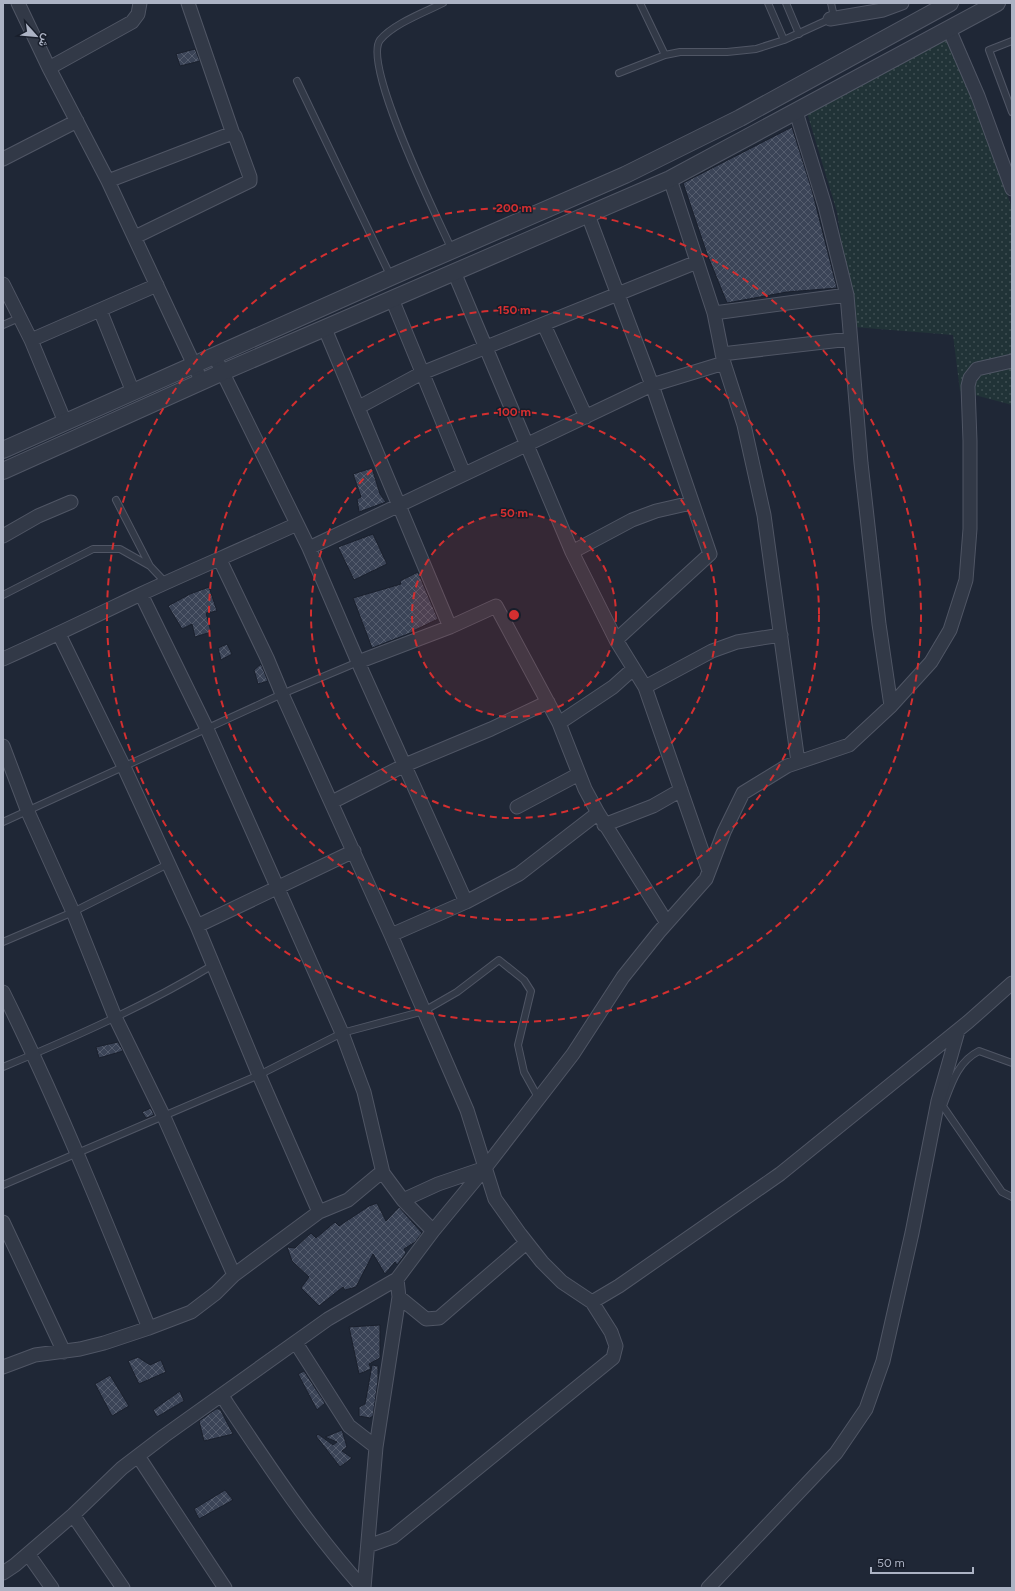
<svg xmlns="http://www.w3.org/2000/svg" width="1015" height="1591" viewBox="0 0 1015 1591" font-family="Figtree,Vazirmatn,sans-serif">
<style>
.grass{fill:url(#grass-dots)}
.building{fill:url(#building-cross-hatch);stroke:#1a202d}
.lines{fill:none;stroke-linecap:round;stroke-linejoin:round}
.service-casing{stroke:#505665;stroke-width:8}
.minor-casing{stroke:#505665;stroke-width:15}
.tertiary-casing{stroke:#505665;stroke-width:18}
.service{stroke:#323947;stroke-width:6}
.minor{stroke:#323947;stroke-width:13}
.tertiary{stroke:#323947;stroke-width:16}
.ring{fill:none;stroke:#d42f30;stroke-width:2;stroke-dasharray:7 5}
.centre{fill:#d42f30;stroke:#181e2b;stroke-width:2}
.ring-label{font-size:12px;text-anchor:middle;font-weight:bold;fill:#d42f30;stroke:#181e2b;stroke-width:3;stroke-linejoin:round;paint-order:stroke}
</style>
<defs>
<pattern id="grass-dots" width="8" height="8" patternUnits="userSpaceOnUse"><rect width="8" height="8" fill="#213337"/><path d="M2 2h.1M6 6h.1" fill="none" stroke="#3f4e52" stroke-width="1.8" stroke-linecap="round"/></pattern>
<pattern id="building-cross-hatch" width="8" height="8" patternUnits="userSpaceOnUse"><rect width="8" height="8" fill="#3b4457"/><path d="M0 0l8 8M0 8l8-8" fill="none" stroke="#555d6e"/></pattern>
</defs>
<rect width="100%" height="100%" fill="#1f2736"/>
<path class="grass" d="M 949,29 L 1012,208 L 1012,405 L 960,391 L 953,335 L 854,327 L 837,212 L 805,106 Z"/>
<path class="building" d="M 195,49 L 200,61 L 180,66 L 176,54 Z
M 792,127 L 812,190 L 837,288 L 787,292 L 727,303 L 707,254 L 683,183 Z
M 372,468 L 380,494 L 386,502 L 359,512 L 357,499 L 361,497 L 353,474 Z
M 373,534 L 387,564 L 354,580 L 338,547 Z
M 418,572 L 438,619 L 413,631 L 413,632 L 372,648 L 353,598 L 401,584 L 400,581 Z
M 209,587 L 217,611 L 206,613 L 211,632 L 195,637 L 192,624 L 182,629 L 168,606 L 190,594 Z
M 227,644 L 232,654 L 221,660 L 218,648 Z
M 261,664 L 268,681 L 258,684 L 254,670 Z
M 118,1042 L 123,1051 L 99,1058 L 96,1047 Z
M 151,1108 L 154,1115 L 146,1118 L 142,1112 Z
M 377,1203 L 386,1221 L 399,1207 L 422,1233 L 415,1242 L 404,1249 L 406,1253 L 397,1265 L 395,1262 L 385,1274 L 373,1254 L 356,1287 L 345,1290 L 343,1287 L 319,1306 L 301,1288 L 309,1277 L 292,1261 L 287,1247 L 295,1248 L 311,1233 L 316,1238 L 335,1222 L 339,1226 L 369,1206 Z
M 380,1325 L 380,1358 L 369,1364 L 371,1369 L 359,1374 L 349,1327 Z
M 138,1357 L 150,1365 L 161,1360 L 166,1372 L 139,1384 L 128,1361 Z
M 372,1365 L 378,1366 L 378,1381 L 373,1416 L 370,1418 L 359,1416 L 359,1407 L 365,1404 Z
M 304,1371 L 325,1403 L 317,1410 L 298,1374 Z
M 110,1375 L 129,1406 L 112,1416 L 95,1384 Z
M 180,1391 L 184,1401 L 157,1417 L 153,1410 Z
M 216,1409 L 220,1409 L 233,1434 L 204,1441 L 199,1421 Z
M 342,1430 L 347,1447 L 342,1451 L 352,1458 L 340,1467 L 316,1436 L 318,1434 L 333,1445 L 337,1442 L 325,1437 Z
M 225,1490 L 233,1500 L 199,1519 L 194,1509 Z"/>
<g class="lines">
<defs>
<path id="service" d="M 443,3 C 425,12 393,24 380,40 C 362,65 438,219 452,250
M 640,3 L 665,55
M 768,3 L 784,40
M 786,3 L 799,34
M 1012,41 L 989,50 L 1012,112
M 619,73 L 665,55 L 680,52 L 727,52 L 756,49 L 784,40 L 830,19 L 833,12 L 831,3
M 297,81 L 391,277
M 3,325 L 19,318
M 116,500 L 150,566
M 3,595 L 93,549 L 120,549 L 150,566 L 166,583
M 3,822 L 282,694 L 358,662
M 3,942 L 73,912 L 168,864
M 3,1067 C 75,1037 147,1005 213,965
M 940,1102 L 1002,1192 L 1012,1197
M 943,1106 C 951,1085 957,1062 979,1051 L 1012,1063
M 3,1185 L 259,1075 L 342,1033 L 424,1011 L 457,992 L 499,960 L 524,980 L 531,991 L 518,1045 L 524,1072 L 539,1099"/>
<path id="minor" d="M 18,3 L 49,68 L 108,181 L 202,382
M 188,3 L 233,134
M 830,19 L 883,10 L 902,3
M 949,29 L 978,96 L 1012,189
M 49,68 L 132,22 L 138,14 L 140,3
M 796,112 L 825,206 L 847,295 L 861,463 L 879,624 L 891,706
M 3,159 L 77,121
M 670,179 L 714,313 L 724,363 L 744,425 L 764,515 L 798,762
M 108,181 L 230,134 L 235,136 L 250,177 L 250,181 L 135,237
M 588,215 L 652,385 L 710,554 L 616,640
M 454,272 L 572,552 L 616,640 L 645,687 L 709,871
M 3,284 L 31,340 L 65,422
M 392,299 L 464,474
M 100,310 L 133,392
M 714,313 L 847,295
M 544,325 L 586,417
M 325,329 L 450,627
M 31,340 L 157,285
M 722,354 L 850,339
M 214,355 L 309,548 L 358,662 L 466,902
M 359,407 L 422,373 L 697,262
M 3,536 L 38,516 L 71,502
M 309,548 L 652,385 L 724,363
M 572,552 L 632,520 L 656,511 L 691,503
M 220,560 L 267,658 L 282,694 L 391,935 L 467,1110 L 495,1199 L 520,1234 L 542,1262 L 562,1282 L 592,1302 L 619,1286 L 780,1174 L 968,1022 L 1012,983
M 141,594 L 207,729 L 342,1033 L 364,1092 L 383,1173
M 59,634 L 124,767 L 197,926 L 259,1075 L 319,1212
M 3,659 C 50,638 95,616 141,594 C 193,570 245,548 297,524
M 358,662 L 450,627 L 496,606 L 559,723 L 585,789 L 598,813 L 667,923
M 645,687 L 712,651 L 737,642 L 781,635
M 559,723 L 613,687 L 633,669
M 3,746 L 28,812 L 73,912 L 115,1017 L 164,1117 L 234,1275
M 332,802 L 405,765 L 491,729 L 548,702
M 517,807 L 579,774
M 604,825 L 653,806 L 681,790
M 197,926 L 354,851
M 391,935 L 466,902 L 519,874 L 598,813
M 3,992 C 57,1101 103,1214 149,1328 L 104,1343 L 80,1349 L 35,1355 L 3,1367
M 3,1222 L 64,1352
M 433,1231 L 485,1168 L 573,1054 L 623,977 L 659,932 L 706,879 L 724,832 L 743,793 L 787,766 L 849,745 L 891,706 L 931,662 L 950,630 L 966,580 L 970,529 L 970,441 L 968,386 L 970,378 L 977,369 L 1012,361
M 399,1297 L 426,1319 L 439,1318 L 526,1243
M 149,1328 L 191,1312 L 216,1293 L 234,1275 L 319,1212 L 348,1200 L 378,1175 L 383,1173 L 403,1200 L 438,1184 L 485,1168
M 296,1343 L 349,1426 L 376,1447
M 222,1396 C 266,1462 310,1529 363,1588
M 138,1456 L 225,1588
M 73,1515 L 123,1588
M 368,1546 L 393,1537 L 613,1358 L 616,1346 L 611,1332 L 592,1302
M 28,1554 L 52,1588
M 3,1573 L 15,1565 L 73,1515 L 122,1468 L 164,1436 L 328,1319 L 397,1279 L 433,1231 L 403,1200
M 364,1588 L 376,1447 L 399,1297 L 397,1279
M 708,1588 L 836,1453 L 866,1409 L 883,1361 L 912,1233 L 938,1101 L 958,1031"/>
<path id="tertiary" d="M 3,450 L 391,277 L 625,175 L 740,118 L 950,3
M 3,471 L 223,372 L 670,179 L 997,3"/>
</defs>
<use href="#service" class="service-casing"/>
<use href="#minor" class="minor-casing"/>
<use href="#tertiary" class="tertiary-casing"/>
<use href="#service" class="service"/>
<use href="#minor" class="minor"/>
<use href="#tertiary" class="tertiary"/>
</g>
<circle cx="514" cy="615" r="102" fill="#d42f30" fill-opacity=".12"/>
<g class="ring">
<circle cx="514" cy="615" r="102"/>
<circle cx="514" cy="615" r="203"/>
<circle cx="514" cy="615" r="305"/>
<circle cx="514" cy="615" r="407"/>
</g>
<circle cx="514" cy="615" r="6" class="centre"/>
<g class="ring-label">
<text x="514" y="212">200 m</text>
<text x="514" y="314">150 m</text>
<text x="514" y="416">100 m</text>
<text x="514" y="517">50 m</text>
</g>
<rect width="1015" height="1591" fill="none" stroke="#acb3c4" stroke-width="8"/>
<g transform="translate(36 36) rotate(117)" stroke="#181e2b" stroke-width="3" paint-order="stroke">
<path d="M0-3L7 15L0 10L-7 15Z" fill="#acb3c4"/>
<text y="-6" font-size="11" font-weight="bold" text-anchor="middle" fill="#acb3c4">ش</text>
</g>
<path d="M871 1567v6h102v-6" fill="none" stroke="#acb3c4" stroke-width="2"/>
<text x="877" y="1567" font-size="12" fill="#acb3c4" stroke="#181e2b" stroke-width="3" paint-order="stroke">50 m</text>
</svg>
